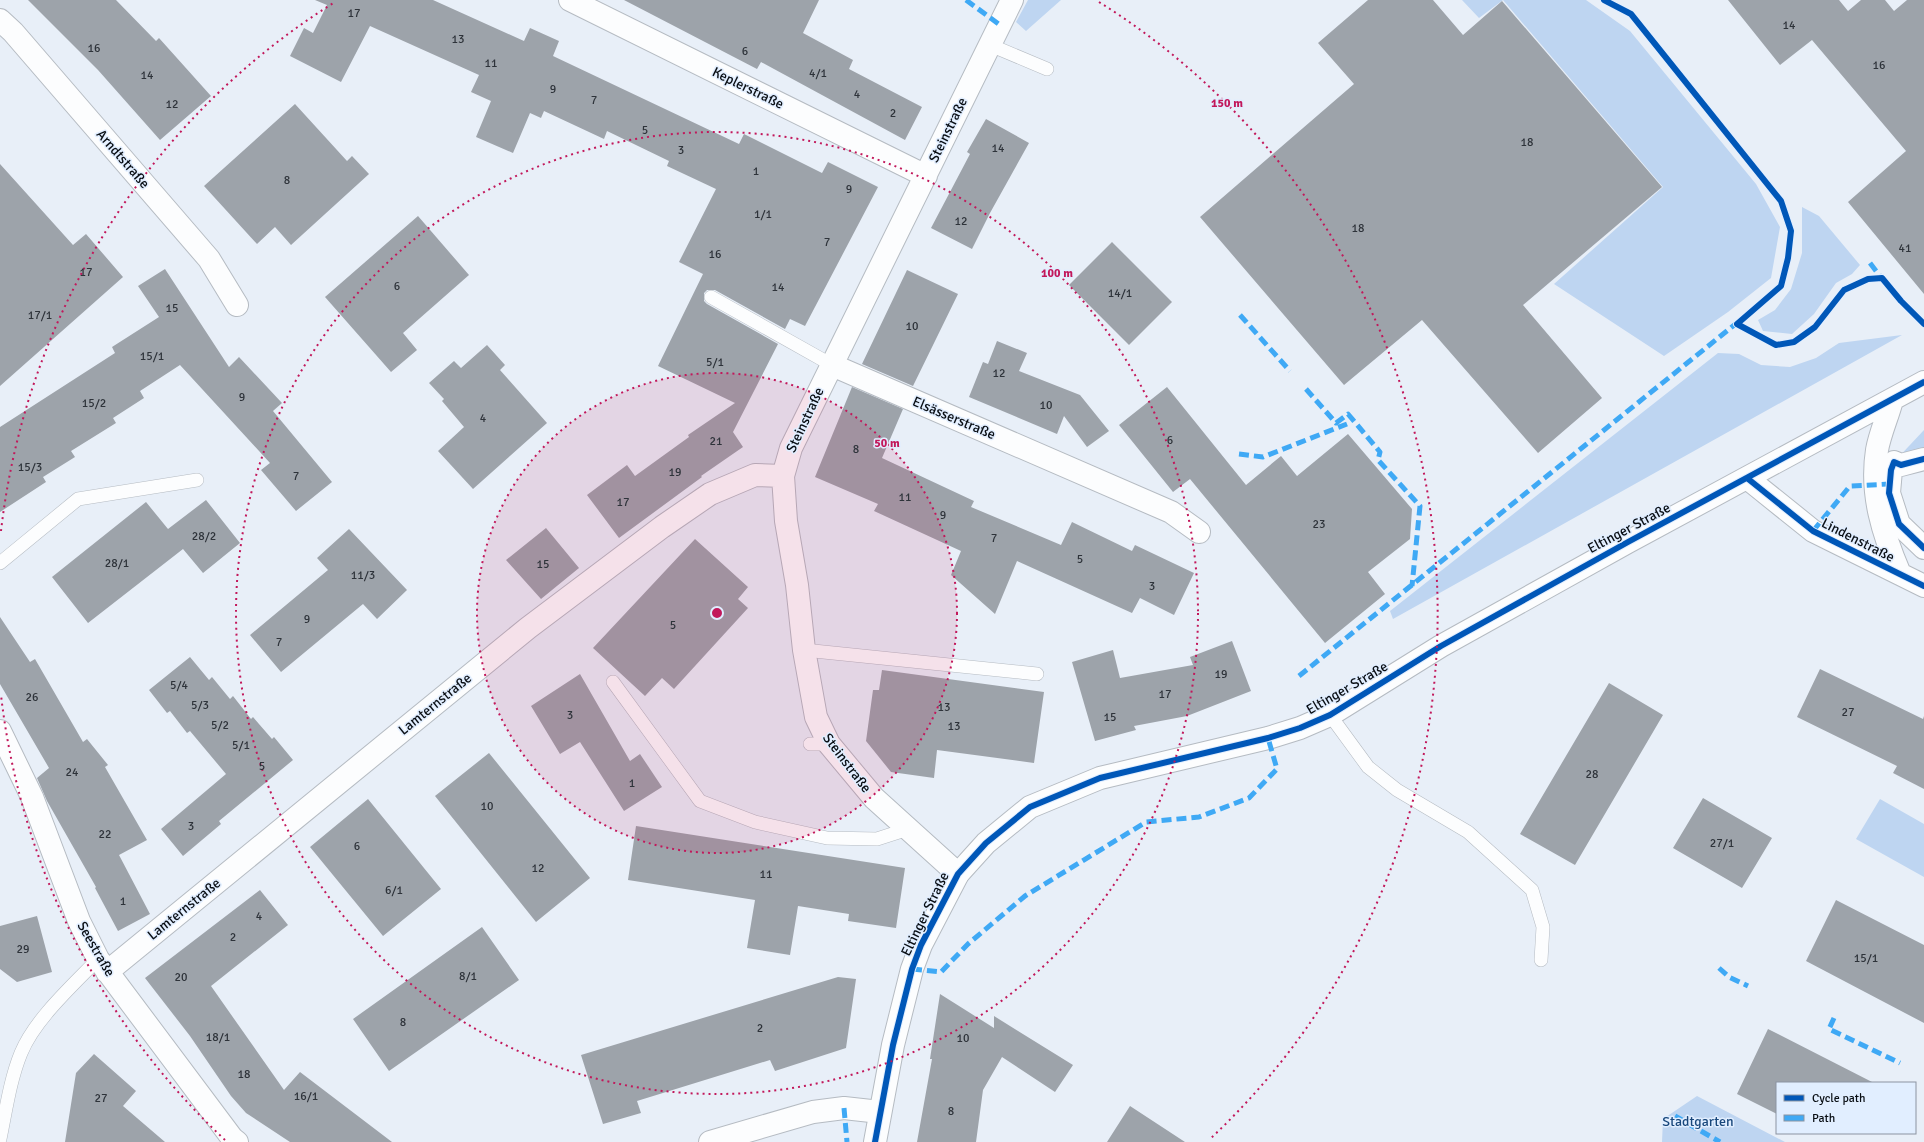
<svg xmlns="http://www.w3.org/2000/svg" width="1924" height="1142" viewBox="0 0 1924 1142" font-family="Signika,sans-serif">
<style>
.green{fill:#bed5f1}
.building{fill:#9da3aa}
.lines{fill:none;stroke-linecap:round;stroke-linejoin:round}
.lane-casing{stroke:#b5bbc2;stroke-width:14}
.street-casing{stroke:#b5bbc2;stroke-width:24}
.secondary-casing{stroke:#b5bbc2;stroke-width:24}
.lane{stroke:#fcfdfe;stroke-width:13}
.street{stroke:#fcfdfe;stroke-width:22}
.secondary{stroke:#fcfdfe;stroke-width:22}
.quiet{stroke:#3fa9f5;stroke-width:5;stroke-dasharray:10 5;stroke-linecap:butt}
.cycleway-casing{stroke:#e1eeff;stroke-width:8}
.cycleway{stroke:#0057b8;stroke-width:6}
.ring{fill:none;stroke:#c2185b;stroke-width:2;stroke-dasharray:2 4}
.labels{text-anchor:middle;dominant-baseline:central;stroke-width:3;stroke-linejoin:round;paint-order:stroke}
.number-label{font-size:12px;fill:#2e333a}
.street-label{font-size:14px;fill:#090e14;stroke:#e1eeff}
.park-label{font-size:14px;fill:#18477b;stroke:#e1eeff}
.centre{fill:#c2185b;stroke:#e1eeff;stroke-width:2}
.ring-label{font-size:12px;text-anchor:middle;font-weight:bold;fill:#c2185b;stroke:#e1eeff;stroke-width:3;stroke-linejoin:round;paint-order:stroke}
</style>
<rect width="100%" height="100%" fill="#e8eff8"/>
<path class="green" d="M 1028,0 L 1061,0 L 1026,31 L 1016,22 Z
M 1462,0 L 1586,0 L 1630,31 L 1756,184 L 1780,227 L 1771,278 L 1728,312 L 1664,356 L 1554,284 L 1663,187 L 1503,0 L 1479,18 Z
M 1802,207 L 1819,216 L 1860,265 L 1852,274 L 1836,283 L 1814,314 L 1792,334 L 1763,331 L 1758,320 L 1775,310 L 1791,289 L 1802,253 Z
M 1902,335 L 1393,619 L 1390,611 L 1718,353 L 1739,354 L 1761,365 L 1790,367 L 1816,358 L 1839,343 Z
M 1924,430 L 1924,459 L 1894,462 Z
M 1880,799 L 1924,824 L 1924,877 L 1856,839 Z
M 1697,1096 L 1785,1142 L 1662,1142 L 1663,1119 Z"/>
<path class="building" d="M 28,0 L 116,0 L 156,41 L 159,38 L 211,96 L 160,140 L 98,70 Z
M 315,0 L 433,0 L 524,41 L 530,28 L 559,41 L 553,56 L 739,144 L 744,134 L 822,173 L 828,162 L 878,187 L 805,326 L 790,319 L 785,329 L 715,290 L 707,290 L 704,293 L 704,301 L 707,304 L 778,344 L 733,432 L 743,447 L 701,476 L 702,477 L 619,538 L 587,495 L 627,465 L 635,476 L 689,437 L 688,435 L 735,403 L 658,366 L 703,274 L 679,262 L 716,189 L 667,166 L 669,161 L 607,131 L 604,139 L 544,111 L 541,118 L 530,113 L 513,153 L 476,137 L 491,101 L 471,92 L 479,75 L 370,26 L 341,82 L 290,56 L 304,28 L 313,33 L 327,5 Z
M 624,0 L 819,0 L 803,33 L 853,60 L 849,69 L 922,107 L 905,140 L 761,62 L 757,69 Z
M 1368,0 L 1433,0 L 1463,35 L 1502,1 L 1662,187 L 1523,305 L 1602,398 L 1538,453 L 1422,320 L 1344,385 L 1200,217 L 1354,84 L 1318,43 Z
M 1728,0 L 1839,0 L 1848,11 L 1861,0 L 1885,0 L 1894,11 L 1907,0 L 1924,0 L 1924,294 L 1848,202 L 1906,151 L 1812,40 L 1780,65 Z
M 295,104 L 347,161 L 352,156 L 369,174 L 291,245 L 275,227 L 257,244 L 204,186 Z
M 986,119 L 1029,143 L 990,213 L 972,249 L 931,228 L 970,154 L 967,152 Z
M 0,164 L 73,245 L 86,234 L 123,277 L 0,386 Z
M 418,216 L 469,275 L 403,333 L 417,350 L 391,372 L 325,297 Z
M 1112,242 L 1172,302 L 1129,345 L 1069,285 Z
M 165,269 L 229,367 L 239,357 L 282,403 L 273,411 L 332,482 L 296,511 L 261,470 L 270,463 L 180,365 L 140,391 L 144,398 L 113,418 L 116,423 L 71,451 L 75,457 L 43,477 L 46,482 L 0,512 L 0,427 L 115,353 L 112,347 L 159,317 L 138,286 Z
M 907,270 L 958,294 L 913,386 L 862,364 Z
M 997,341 L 1027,353 L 1019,371 L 1080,395 L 1109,431 L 1087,447 L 1064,416 L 1057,434 L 969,397 L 983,362 L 988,364 Z
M 487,345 L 505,365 L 500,370 L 547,423 L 473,489 L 438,451 L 464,427 L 442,401 L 444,399 L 429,383 L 454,361 L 461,368 Z
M 852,387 L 903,409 L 882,458 L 974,501 L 971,507 L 1061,545 L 1072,522 L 1132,551 L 1135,545 L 1194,573 L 1174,615 L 1140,598 L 1132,613 L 1017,561 L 995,614 L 951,575 L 961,551 L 874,511 L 878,504 L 815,477 Z
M 1167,387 L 1246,485 L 1281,456 L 1297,476 L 1348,434 L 1412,509 L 1410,539 L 1368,572 L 1385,594 L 1325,643 L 1190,479 L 1173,492 L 1119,425 Z
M 206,500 L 240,543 L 203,573 L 183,549 L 88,623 L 52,577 L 146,502 L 168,529 Z
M 546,528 L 579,568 L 541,599 L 506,560 Z
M 349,529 L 407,590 L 377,619 L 363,604 L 281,672 L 250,635 L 328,570 L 317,558 Z
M 695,539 L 748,587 L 738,599 L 748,608 L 674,689 L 662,678 L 645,696 L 593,648 Z
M 0,617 L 30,662 L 35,659 L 83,742 L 87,739 L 108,765 L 105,767 L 147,840 L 119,855 L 150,914 L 118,931 L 95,888 L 96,887 L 47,801 L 37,778 L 49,768 L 0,684 Z
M 1232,641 L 1251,691 L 1187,716 L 1134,726 L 1136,730 L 1095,741 L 1072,662 L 1113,650 L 1120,678 L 1193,665 L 1190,657 Z
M 190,657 L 209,680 L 212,677 L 230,699 L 233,696 L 251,719 L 253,717 L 272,739 L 274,737 L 293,760 L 219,821 L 221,824 L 183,856 L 161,829 L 226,774 L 190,731 L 187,733 L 170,711 L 167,713 L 149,690 Z
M 1820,669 L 1923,719 L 1924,716 L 1924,789 L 1893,773 L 1897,766 L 1797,717 Z
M 882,670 L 1044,692 L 1034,763 L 937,750 L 934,778 L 891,772 L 866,741 L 873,690 L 879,690 Z
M 580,674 L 630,761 L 640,754 L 662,787 L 624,811 L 580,742 L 560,754 L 531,706 Z
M 1609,683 L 1663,715 L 1575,865 L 1520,834 Z
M 489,753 L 590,878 L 536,922 L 435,796 Z
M 1703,798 L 1772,838 L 1742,888 L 1673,848 Z
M 368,799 L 441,889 L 383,936 L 310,847 Z
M 636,826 L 905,868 L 896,928 L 848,921 L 849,914 L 798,906 L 790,955 L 747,948 L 755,900 L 628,880 Z
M 260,890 L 288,925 L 211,986 L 284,1090 L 300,1072 L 392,1142 L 290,1142 L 246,1113 L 231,1096 L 190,1036 L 145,978 Z
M 1836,900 L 1924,945 L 1924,1023 L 1806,961 Z
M 37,916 L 52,972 L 17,982 L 0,969 L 0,926 Z
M 482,927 L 519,980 L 389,1071 L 353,1019 Z
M 838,977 L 856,979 L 846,1048 L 775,1071 L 770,1060 L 637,1101 L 641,1113 L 603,1124 L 581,1055 Z
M 940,994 L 994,1028 L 994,1016 L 1073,1065 L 1055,1092 L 1002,1057 L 983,1090 L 976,1142 L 917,1142 L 932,1059 L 930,1059 Z
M 1768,1029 L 1874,1083 L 1777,1083 L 1777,1114 L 1737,1094 Z
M 94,1054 L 136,1091 L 123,1106 L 165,1142 L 65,1142 L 76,1073 Z
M 1130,1106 L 1185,1142 L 1107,1142 Z"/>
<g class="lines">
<defs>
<path id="lane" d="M 990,45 L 1047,69
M 711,297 L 832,365
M 0,563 L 78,499 L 197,480
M 804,650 L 1037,674
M 613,682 L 700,801 L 755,822 L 827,838 L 877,839 L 908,829
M 1330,715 L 1368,767 L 1397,790 L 1468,832 L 1532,890 L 1543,927 L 1541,960
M 810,744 L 829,744
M 0,1139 C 6,1110 10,1080 21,1053 C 35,1019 73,985 98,959"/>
<path id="street" d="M 570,0 L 926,176
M 0,20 L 13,32 L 209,259 L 237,305
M 832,365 L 1171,512 L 1199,532
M 1924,459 L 1901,465 L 1894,462 L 1891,470 L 1889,493 L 1899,524 L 1924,548
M 0,731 L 32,797 L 79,921 L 98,959 L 232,1138 L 237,1142
M 958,874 L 874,798 L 829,744 L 816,717 L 804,650 L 797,585 L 786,521 L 783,476 L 791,448 L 1012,0
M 107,972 L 528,628 L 662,527 L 710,494 L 755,475 L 783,476
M 710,1142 L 813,1112 L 844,1108 L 880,1112"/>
<path id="secondary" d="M 1892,400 C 1888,416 1880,433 1877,450 C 1870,494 1883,534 1900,574
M 1747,478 L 1813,531 L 1924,586
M 875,1142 L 893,1045 L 912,969 L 921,945 L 958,874 L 986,843 L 1030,807 L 1100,778 L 1268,738 L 1300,728 L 1330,715 L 1441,646 L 1628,542 L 1924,382"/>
</defs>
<use href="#lane" class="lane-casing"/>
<use href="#street" class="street-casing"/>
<use href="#secondary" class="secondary-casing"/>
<use href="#lane" class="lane"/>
<use href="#street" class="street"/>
<use href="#secondary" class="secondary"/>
<path class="quiet" d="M 966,0 L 1000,25
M 1870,263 L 1883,280
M 1240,315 L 1290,371
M 1306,389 L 1336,423 L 1348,414 L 1380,452 L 1378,460 L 1420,506 L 1412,586
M 1239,454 L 1263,457 L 1347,424
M 1813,531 L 1850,486 L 1889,484
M 1299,676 L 1738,322
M 1719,968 L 1729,977 L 1748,986
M 912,969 L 941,972 L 968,944 L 1025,896 L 1146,822 L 1199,817 L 1249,798 L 1277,769 L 1268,738
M 1834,1018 L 1829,1029 L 1900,1063
M 844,1108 L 847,1142
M 1675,1116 L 1720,1142"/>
<defs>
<path id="cycleway" d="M 1604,0 L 1631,14 L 1781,201 L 1791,231 L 1788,258 L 1781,286 L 1737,324 L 1776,345 L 1794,342 L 1815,327 L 1844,290 L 1868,279 L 1882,278 L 1901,301 L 1924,324
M 1924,459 L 1901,465 L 1894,462 L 1891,470 L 1889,493 L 1899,524 L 1924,548
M 1747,478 L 1813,531 L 1924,586
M 875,1142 L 893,1045 L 912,969 L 921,945 L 958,874 L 986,843 L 1030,807 L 1100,778 L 1268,738 L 1300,728 L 1330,715 L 1441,646 L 1628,542 L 1924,382"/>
</defs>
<use href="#cycleway" class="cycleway-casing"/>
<use href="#cycleway" class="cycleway"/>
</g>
<circle cx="717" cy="613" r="240" fill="#c2185b" fill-opacity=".12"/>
<g class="ring">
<circle cx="717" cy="613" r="240"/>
<circle cx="717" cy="613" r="481"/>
<path d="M225 1140A721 721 0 0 1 1 695M1 531A721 721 0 0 1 335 2M1099 2A721 721 0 0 1 1209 1140"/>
</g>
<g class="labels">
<g class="number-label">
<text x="354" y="13">17</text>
<text x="1789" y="25">14</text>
<text x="458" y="39">13</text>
<text x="94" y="48">16</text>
<text x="745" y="51">6</text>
<text x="491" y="63">11</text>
<text x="1879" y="65">16</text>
<text x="818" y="73">4/1</text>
<text x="147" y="75">14</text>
<text x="553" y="89">9</text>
<text x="857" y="94">4</text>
<text x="594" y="100">7</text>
<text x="172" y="104">12</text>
<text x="893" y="113">2</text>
<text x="645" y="130">5</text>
<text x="1527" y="142">18</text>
<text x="998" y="148">14</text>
<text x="681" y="150">3</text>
<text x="756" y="171">1</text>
<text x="287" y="180">8</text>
<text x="849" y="189">9</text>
<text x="763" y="214">1/1</text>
<text x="961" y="221">12</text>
<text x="1358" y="228">18</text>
<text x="827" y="242">7</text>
<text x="1905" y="248">41</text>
<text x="715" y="254">16</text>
<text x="86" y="272">17</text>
<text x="397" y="286">6</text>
<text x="778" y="287">14</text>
<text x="1120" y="293">14/1</text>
<text x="172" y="308">15</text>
<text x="40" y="315">17/1</text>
<text x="912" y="326">10</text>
<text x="152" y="356">15/1</text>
<text x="715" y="362">5/1</text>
<text x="999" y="373">12</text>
<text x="242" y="397">9</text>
<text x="94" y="403">15/2</text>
<text x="1046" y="405">10</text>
<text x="483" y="418">4</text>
<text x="1170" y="440">6</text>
<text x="716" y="441">21</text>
<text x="856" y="449">8</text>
<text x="30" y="467">15/3</text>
<text x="675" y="472">19</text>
<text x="296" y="476">7</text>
<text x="905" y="497">11</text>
<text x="623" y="502">17</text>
<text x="943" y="515">9</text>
<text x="1319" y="524">23</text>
<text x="204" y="536">28/2</text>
<text x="994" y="538">7</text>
<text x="1080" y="559">5</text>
<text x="117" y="563">28/1</text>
<text x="543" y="564">15</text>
<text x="363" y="575">11/3</text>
<text x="1152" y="586">3</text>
<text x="307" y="619">9</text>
<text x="673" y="625">5</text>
<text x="279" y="642">7</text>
<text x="1221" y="674">19</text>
<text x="179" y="685">5/4</text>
<text x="1165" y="694">17</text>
<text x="32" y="697">26</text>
<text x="200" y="705">5/3</text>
<text x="944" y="707">13</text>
<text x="1848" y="712">27</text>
<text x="570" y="715">3</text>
<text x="1110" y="717">15</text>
<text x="220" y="725">5/2</text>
<text x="954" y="726">13</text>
<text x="241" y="745">5/1</text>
<text x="262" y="766">5</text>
<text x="72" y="772">24</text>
<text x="1592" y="774">28</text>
<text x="632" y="783">1</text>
<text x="487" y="806">10</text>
<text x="191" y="826">3</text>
<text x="105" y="834">22</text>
<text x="1722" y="843">27/1</text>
<text x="357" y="846">6</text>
<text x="538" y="868">12</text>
<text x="766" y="874">11</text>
<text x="394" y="890">6/1</text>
<text x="123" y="901">1</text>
<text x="259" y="916">4</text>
<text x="233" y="937">2</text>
<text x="23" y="949">29</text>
<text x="1866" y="958">15/1</text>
<text x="468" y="976">8/1</text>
<text x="181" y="977">20</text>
<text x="403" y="1022">8</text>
<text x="760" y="1028">2</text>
<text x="218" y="1037">18/1</text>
<text x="963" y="1038">10</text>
<text x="244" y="1074">18</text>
<text x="306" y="1096">16/1</text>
<text x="101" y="1098">27</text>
<text x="951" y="1111">8</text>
</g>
<g class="street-label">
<text transform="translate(748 88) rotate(26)">Keplerstraße</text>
<text transform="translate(948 130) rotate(-64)">Steinstraße</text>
<text transform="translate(123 159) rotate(49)">Arndtstraße</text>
<text transform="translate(954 418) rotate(23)">Elsässerstraße</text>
<text transform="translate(805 420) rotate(-65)">Steinstraße</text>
<text transform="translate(1629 528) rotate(-28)">Eltinger Straße</text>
<text transform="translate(1858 540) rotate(27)">Lindenstraße</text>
<text transform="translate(1347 688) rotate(-30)">Eltinger Straße</text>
<text transform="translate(435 704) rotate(-39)">Lamternstraße</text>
<text transform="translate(847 763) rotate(53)">Steinstraße</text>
<text transform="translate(184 909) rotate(-39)">Lamternstraße</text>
<text transform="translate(925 914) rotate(-64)">Eltinger Straße</text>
<text transform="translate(96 949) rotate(60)">Seestraße</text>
</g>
<g class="park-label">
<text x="1698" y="1121">Stadtgarten</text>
</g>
</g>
<circle cx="717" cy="613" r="6" class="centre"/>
<g class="ring-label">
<text x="1227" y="107">150 m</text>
<text x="1057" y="277">100 m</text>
<text x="887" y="447">50 m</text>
</g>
<rect x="1776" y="1082" width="140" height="52" fill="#e1eeff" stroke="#8b94a1"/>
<rect x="1784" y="1095" width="20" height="6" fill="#0057b8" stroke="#8b94a1"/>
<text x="1812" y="1102" font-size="12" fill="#090e14">Cycle path</text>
<rect x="1784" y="1115" width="20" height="6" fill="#3fa9f5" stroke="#8b94a1"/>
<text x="1812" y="1122" font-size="12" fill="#090e14">Path</text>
</svg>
